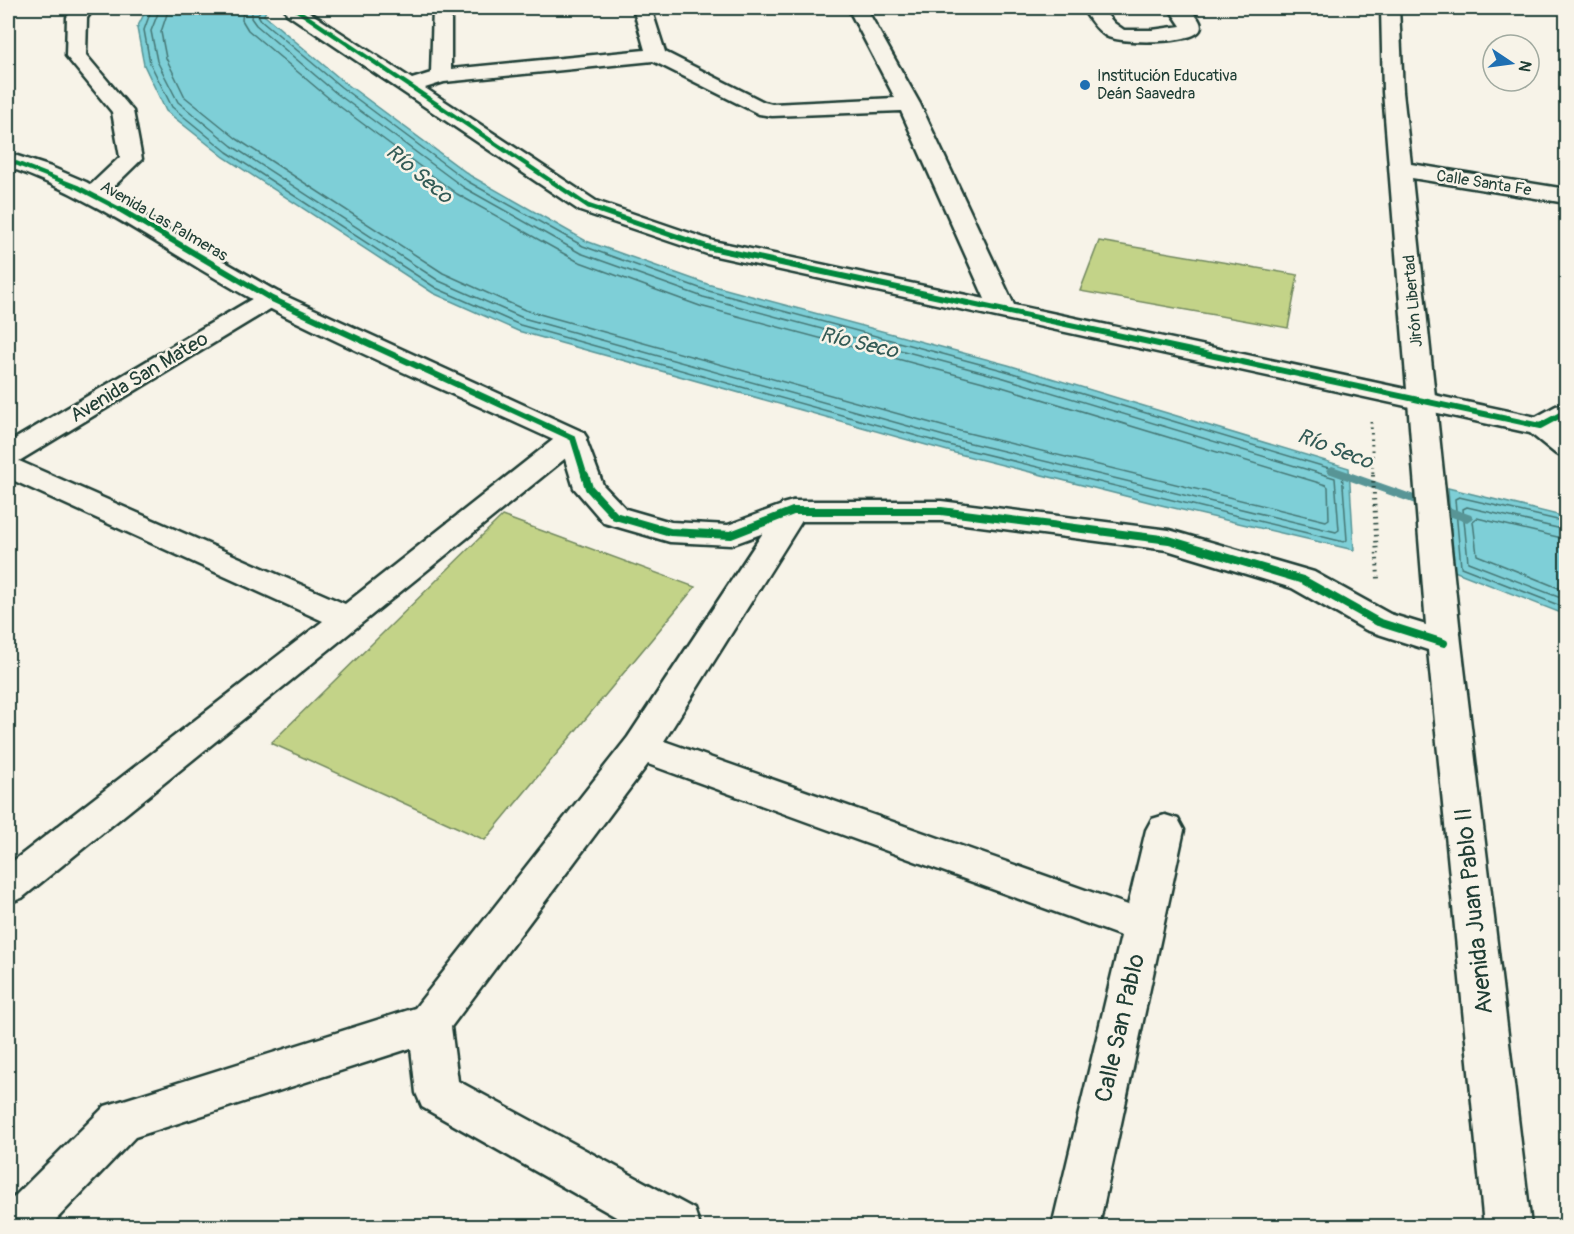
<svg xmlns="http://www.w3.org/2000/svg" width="1574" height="1234" viewBox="0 0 1574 1234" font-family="Pangolin,sans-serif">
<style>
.green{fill:#c3d388;stroke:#71885e;stroke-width:1.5}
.water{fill:#7ecfd7;stroke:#589596;stroke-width:1.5}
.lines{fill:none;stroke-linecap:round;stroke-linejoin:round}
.shore{stroke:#457775;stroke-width:1.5}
.stream{fill:#589596;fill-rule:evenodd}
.minor-casing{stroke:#1f3d34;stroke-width:5}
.tertiary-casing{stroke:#1f3d34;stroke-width:5}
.path-far1{stroke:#1f3d34;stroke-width:3;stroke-dasharray:1.5 4;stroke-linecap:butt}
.path{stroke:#1f3d34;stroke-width:4;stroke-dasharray:1.5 4.5;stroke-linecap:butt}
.minor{fill:#f7f3e8;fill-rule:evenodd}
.tertiary{fill:#f7f3e8;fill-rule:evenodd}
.cycleway-far2-casing{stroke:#f7f3e8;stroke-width:7}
.cycleway-far1-casing{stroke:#f7f3e8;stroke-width:9}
.cycleway-casing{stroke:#f7f3e8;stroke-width:11}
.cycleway-far2{stroke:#00873e;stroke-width:4.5}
.cycleway-far1{stroke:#00873e;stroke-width:6}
.cycleway{stroke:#00873e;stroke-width:8}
.poi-dot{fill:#1f6fb2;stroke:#f7f3e8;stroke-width:2}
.labels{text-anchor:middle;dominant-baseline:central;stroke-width:5;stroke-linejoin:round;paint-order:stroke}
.far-poi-label{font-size:16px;fill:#1f3d34;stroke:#f7f3e8;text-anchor:start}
.far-street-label{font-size:16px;fill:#1f3d34;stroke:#f7f3e8}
.street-label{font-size:20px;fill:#1f3d34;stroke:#f7f3e8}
.water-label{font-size:21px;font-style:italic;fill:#325a55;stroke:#f7f3e8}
.near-street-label{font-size:24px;fill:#1f3d34;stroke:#f7f3e8}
</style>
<rect width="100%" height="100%" fill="#f7f3e8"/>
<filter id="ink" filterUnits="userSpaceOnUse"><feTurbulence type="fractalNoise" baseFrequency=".0167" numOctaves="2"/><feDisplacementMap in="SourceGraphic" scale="12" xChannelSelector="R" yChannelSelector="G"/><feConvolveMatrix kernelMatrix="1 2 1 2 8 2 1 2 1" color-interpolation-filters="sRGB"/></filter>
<g filter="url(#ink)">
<path class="green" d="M 1099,241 L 1298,275 L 1288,328 L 1080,291 Z
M 502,516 L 695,587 L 485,840 L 271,743 Z"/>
<path class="water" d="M 147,8 L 267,8 L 264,15 L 344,82 L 471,176 L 586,241 L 707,284 L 1008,365 L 1349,468 L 1354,550 L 1161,505 L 955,453 L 518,331 L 433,293 L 224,157 L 166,111 L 144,65 L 137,28 Z
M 1448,488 L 1566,517 L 1566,615 L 1454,571 Z"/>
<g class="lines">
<path class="shore" d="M 152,8 L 144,30 L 150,63 L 172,107 L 227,152 L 436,288 L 520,325 L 956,447 L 1344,542 L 1347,540 L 1342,472 L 1006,371 L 705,290 L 583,246 L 467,181 L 341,87 L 261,20 L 258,15 L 261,8
M 160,8 L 151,31 L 157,61 L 178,102 L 232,146 L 439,281 L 523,318 L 958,440 L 1336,532 L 1339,530 L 1335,478 L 1004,378 L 703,297 L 580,253 L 463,187 L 336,93 L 256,25 L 251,18 L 253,8
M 169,8 L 161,32 L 166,58 L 185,97 L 237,139 L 443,273 L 525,310 L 960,431 L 1326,521 L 1329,519 L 1328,487 L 1326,485 L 1002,387 L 700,306 L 577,261 L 457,194 L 331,100 L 248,30 L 242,20 L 243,8
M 1566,522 L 1459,497 L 1455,499 L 1461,567 L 1566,608
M 1566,530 L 1467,507 L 1463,509 L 1468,562 L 1566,600
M 1566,539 L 1477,518 L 1473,521 L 1477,555 L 1566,591"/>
<path class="stream" d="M 1332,466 L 1471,515 L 1473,518 L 1467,522 L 1463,521 L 1328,473 L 1326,470 Z"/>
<defs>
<path id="minor" d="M 75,8 L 94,8 L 87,18 L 86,55 L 133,111 L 142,159 L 101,199 L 93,201 L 85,199 L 81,194 L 120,157 L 112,112 L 66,56 L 67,17 Z
M 285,8 L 303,8 L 412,79 L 431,73 L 433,8 L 451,8 L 451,69 L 645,50 L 633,8 L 651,8 L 665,52 L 764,102 L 772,104 L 895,98 L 848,8 L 866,8 L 920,104 L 1014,305 L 1536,417 L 1556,406 L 1566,404 L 1566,423 L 1559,427 L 1566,434 L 1566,457 L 1556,454 L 1530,433 L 707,254 L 580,211 L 287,14 ZM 653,61 L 759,114 L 772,116 L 901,111 L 985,299 L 713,241 L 596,201 L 425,88 L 444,82 Z
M 1082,8 L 1101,8 L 1114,23 L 1124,30 L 1152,30 L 1181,26 L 1169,8 L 1188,8 C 1193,13 1204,22 1200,30 C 1192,44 1120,44 1106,36 C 1096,30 1088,17 1082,8 Z
M 271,290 L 280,293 L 284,298 L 280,303 L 19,461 L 345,604 L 563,432 L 573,429 L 583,432 L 587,438 L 583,444 L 22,898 L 8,903 L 8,865 L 323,621 L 8,478 L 8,443 L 262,293 Z
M 793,501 L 804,504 L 808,511 L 664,741 L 1128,905 L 1146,830 L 1152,819 L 1165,815 L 1178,819 L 1184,830 L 1099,1226 L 1052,1226 L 1121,936 L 648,764 L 451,1027 L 458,1081 L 694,1209 L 700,1226 L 632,1226 L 422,1107 L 416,1093 L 411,1048 L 135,1137 L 50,1226 L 8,1226 L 8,1203 L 105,1106 L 415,1008 L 628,737 L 782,504 Z"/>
<path id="tertiary" d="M 1381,8 L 1399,8 L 1403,92 L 1411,164 L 1566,189 L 1566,203 L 1412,178 L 1461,643 L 1531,1226 L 1484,1226 L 1428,650 L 1366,630 L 1292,588 L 1167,550 L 941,521 L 796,521 L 731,545 L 670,542 L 604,523 L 574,488 L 560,443 C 461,397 360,355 263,305 C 177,260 101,199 8,167 L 8,153 L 51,167 L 86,182 L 281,294 L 583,432 L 603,485 L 626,509 L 671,522 L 728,525 L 793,501 L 941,501 L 1169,530 L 1314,572 L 1390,614 L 1426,625 L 1383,92 Z"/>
</defs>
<use href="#minor" class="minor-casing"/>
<use href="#tertiary" class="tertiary-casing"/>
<path class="path-far1" d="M 1371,422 L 1373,477"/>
<path class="path" d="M 1373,475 L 1378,579"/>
<use href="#minor" class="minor"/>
<use href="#tertiary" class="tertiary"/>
<defs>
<path id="cycleway-far2" d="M 294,8 L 588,206 L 603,211
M 8,160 L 77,187 L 123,211"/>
<path id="cycleway-far1" d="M 121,210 L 272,299 L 573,438 L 585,477
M 599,210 L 707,247 L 1540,426 L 1566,412"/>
<path id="cycleway" d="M 585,475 L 589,488 L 615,516 L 670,532 L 731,535 L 793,511 L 941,511 L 1169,540 L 1303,580 L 1378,622 L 1444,643"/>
</defs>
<use href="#cycleway-far2" class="cycleway-far2-casing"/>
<use href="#cycleway-far1" class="cycleway-far1-casing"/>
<use href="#cycleway" class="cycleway-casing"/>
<use href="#cycleway-far2" class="cycleway-far2"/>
<use href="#cycleway-far1" class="cycleway-far1"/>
<use href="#cycleway" class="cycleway"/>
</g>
</g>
<circle class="poi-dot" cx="1085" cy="85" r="6"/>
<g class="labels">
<g class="far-poi-label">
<text x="1097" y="76">Institución Educativa<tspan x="1097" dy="18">Deán Saavedra</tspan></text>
</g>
<g class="far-street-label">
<text transform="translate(1484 183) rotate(9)">Calle Santa Fe</text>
<text transform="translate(164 221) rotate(30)">Avenida Las Palmeras</text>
<text transform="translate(1413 301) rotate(-95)">Jirón Libertad</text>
</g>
<g class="street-label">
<text transform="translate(139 377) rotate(-31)">Avenida San Mateo</text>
</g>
<g class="water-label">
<text transform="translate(419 174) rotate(40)">Río Seco</text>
<text transform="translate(859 343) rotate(13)">Río Seco</text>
<text transform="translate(1335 449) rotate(21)">Río Seco</text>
</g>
<g class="near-street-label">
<text transform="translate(1474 911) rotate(-96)">Avenida Juan Pablo II</text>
<text transform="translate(1120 1028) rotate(-77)">Calle San Pablo</text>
</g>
</g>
<rect width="1574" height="1234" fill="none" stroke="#f7f3e8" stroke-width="30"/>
<rect x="15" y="15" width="1544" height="1204" fill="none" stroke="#1f3d34" stroke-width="2" filter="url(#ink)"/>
<g transform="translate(1511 63) rotate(103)"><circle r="28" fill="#f7f3e8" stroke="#a1aaa0" stroke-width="1.5"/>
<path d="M0-4.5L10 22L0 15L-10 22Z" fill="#1f6fb2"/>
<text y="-9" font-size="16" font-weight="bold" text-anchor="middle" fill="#1f3d34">N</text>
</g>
</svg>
